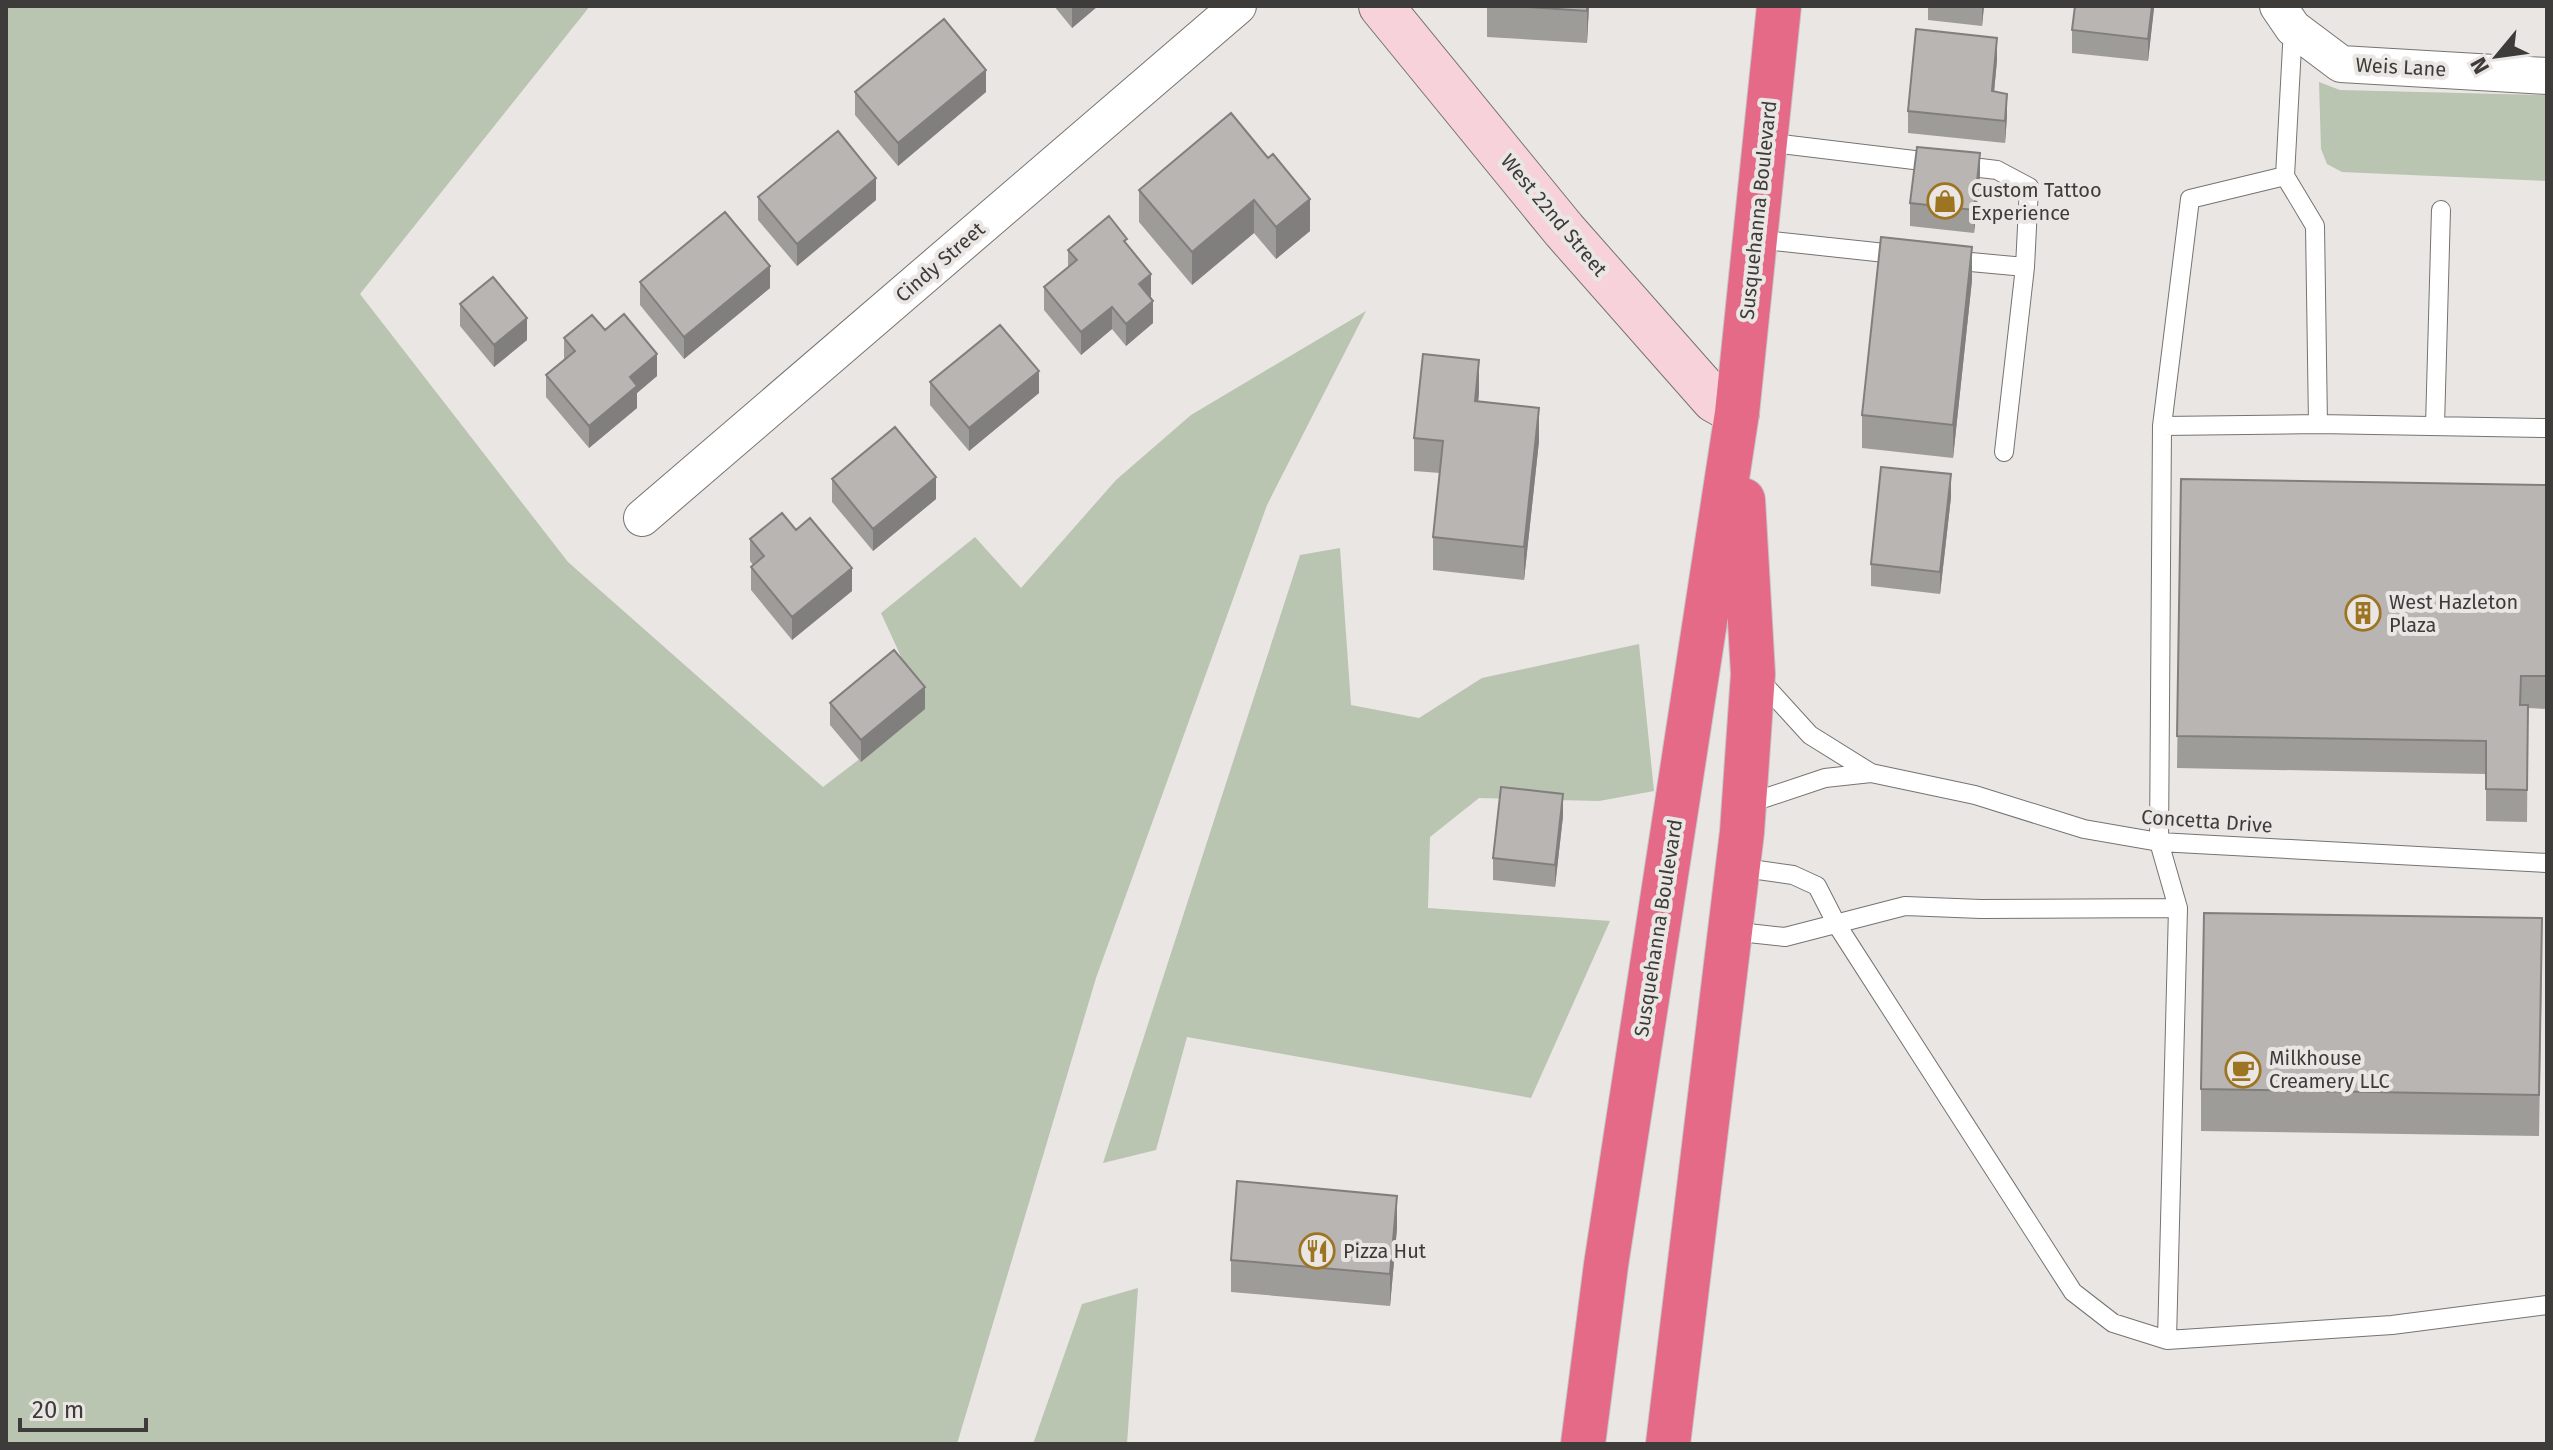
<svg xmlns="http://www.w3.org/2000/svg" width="2553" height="1450" viewBox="0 0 2553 1450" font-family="'Fira Sans',sans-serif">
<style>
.green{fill:#b9c5b0}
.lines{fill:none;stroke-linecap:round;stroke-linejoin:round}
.lane-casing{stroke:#767370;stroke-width:20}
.street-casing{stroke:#767370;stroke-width:38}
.secondary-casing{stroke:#767370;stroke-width:46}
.highway-casing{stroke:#c5c4c4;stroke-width:46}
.lane{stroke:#fff;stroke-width:18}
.street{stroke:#fff;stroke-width:36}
.secondary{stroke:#f7d2db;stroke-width:44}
.highway{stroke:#e46a88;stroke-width:44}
.wall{fill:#9e9c99}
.shaded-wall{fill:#817f7d}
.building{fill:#b8b5b2;stroke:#817f7d;stroke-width:2}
.labels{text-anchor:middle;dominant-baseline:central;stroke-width:8;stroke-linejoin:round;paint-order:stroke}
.street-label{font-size:20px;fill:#3d3c3a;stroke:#eae6e3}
.poi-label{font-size:20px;fill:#3d3c3a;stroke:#eae6e3;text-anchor:start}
</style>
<rect width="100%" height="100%" fill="#eae6e3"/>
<path class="green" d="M 6,6 L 590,6 L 360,294 L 568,562 L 823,787 L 925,709 L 881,613 L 975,537 L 1021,588 L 1116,480 L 1191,415 L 1366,311 L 1267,505 L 1096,978 L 957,1444 L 6,1444 Z
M 2319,82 L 2340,90 L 2547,95 L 2547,181 L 2342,172 L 2327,164 L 2321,149 Z
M 1340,548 L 1351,705 L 1419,718 L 1482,678 L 1639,644 L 1654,791 L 1599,801 L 1479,798 L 1430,837 L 1428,908 L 1610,921 L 1531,1098 L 1187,1037 L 1156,1150 L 1103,1163 L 1300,555 Z
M 1138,1288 L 1127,1444 L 1033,1444 L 1082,1304 Z"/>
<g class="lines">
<defs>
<path id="lane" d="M 1765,142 L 1997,170 L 2029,187 L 2025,267
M 2285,176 L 2315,226 L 2318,424
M 1755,239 L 1904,255
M 1949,260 L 2025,267 L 2004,452
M 2162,426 L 2318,424 L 2547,428
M 2435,426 L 2441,210
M 1758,678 L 1810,735 L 1871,773
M 1744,805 L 1825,778 L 1871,773 L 1975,795 L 2084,829 L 2159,842 L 2547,863
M 1737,867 L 1793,875 L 1817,886 L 1837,925 L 2073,1292 L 2113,1323 L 2167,1340 L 2392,1325 L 2547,1305
M 1730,931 L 1785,937 L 1905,906 L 1981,909 L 2178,908
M 2167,1340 L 2178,908 L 2159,842 L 2162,426 L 2190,199 L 2285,176 L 2293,28"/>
<path id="street" d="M 2278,6 L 2293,28 L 2341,64 L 2547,76
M 642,518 L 1238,6"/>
<path id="secondary" d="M 1381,6 L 1564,230 L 1714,400 L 1737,413"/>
<path id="highway" d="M 1583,1444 L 1606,1265 L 1737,413 L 1779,6
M 1668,1444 L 1742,832 L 1753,674 L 1743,500"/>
</defs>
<use href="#lane" class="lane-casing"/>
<use href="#street" class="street-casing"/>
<use href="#secondary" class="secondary-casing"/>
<use href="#highway" class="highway-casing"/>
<use href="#lane" class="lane"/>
<use href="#street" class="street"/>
<use href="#secondary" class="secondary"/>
<use href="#highway" class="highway"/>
</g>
<path class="wall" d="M 1054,6 L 1098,6 L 1072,28 Z
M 1487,6 L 1589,6 L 1587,43 L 1487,37 Z
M 1928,6 L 1984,6 L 1982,26 L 1928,20 Z
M 2154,6 L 2148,61 L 2072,53 L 2072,30 Z
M 1997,60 L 1994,92 L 2007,116 L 2005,143 L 1908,133 L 1908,111 Z
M 855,92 L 986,92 L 898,166 L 855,115 Z
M 1231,113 L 1310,231 L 1276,259 L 1254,233 L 1192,285 L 1139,222 L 1139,190 Z
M 1980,175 L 1974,233 L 1910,226 L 1910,203 Z
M 758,197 L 876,200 L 797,266 L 758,220 Z
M 1127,244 L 1151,296 L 1150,297 L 1153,323 L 1126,346 L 1112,329 L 1081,355 L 1044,310 L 1044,287 L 1068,267 L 1068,250 Z
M 1972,280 L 1953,458 L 1862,448 L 1862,415 Z
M 640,282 L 770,288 L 684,359 L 640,305 Z
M 460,304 L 527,340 L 494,367 L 460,326 Z
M 605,330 L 657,376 L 637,393 L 637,408 L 589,448 L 546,397 L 546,375 L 564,360 L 564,338 Z
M 930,382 L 1039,393 L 969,451 L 930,405 Z
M 1479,393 L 1478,402 L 1539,441 L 1524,580 L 1433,570 L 1433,537 L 1440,473 L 1414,471 L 1414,438 Z
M 832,479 L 936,499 L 873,551 L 832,502 Z
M 2181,479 L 2547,485 L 2547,709 L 2528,708 L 2527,822 L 2486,821 L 2486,774 L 2177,768 Z
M 1951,497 L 1940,594 L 1871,586 L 1871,564 Z
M 796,530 L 852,591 L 792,640 L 751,590 L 751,567 L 753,565 L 750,561 L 750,539 Z
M 830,703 L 925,709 L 861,762 L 830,725 Z
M 1563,816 L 1555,887 L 1493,880 L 1493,858 Z
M 2542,960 L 2539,1136 L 2201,1131 L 2201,1089 Z
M 1397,1228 L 1390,1306 L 1231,1292 L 1231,1260 Z"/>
<path class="shaded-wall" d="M 1072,6 L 1098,6 L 1072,28 Z
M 1587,6 L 1589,6 L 1587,43 Z
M 1982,6 L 1984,6 L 1982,26 Z
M 2152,6 L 2154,6 L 2154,9 L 2148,61 L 2148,39 Z
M 1997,38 L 1997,60 L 1992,114 L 1992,91 Z
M 986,70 L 986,92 L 898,166 L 898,143 Z
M 2007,94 L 2007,116 L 2005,143 L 2005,121 Z
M 1980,153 L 1980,175 L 1974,233 L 1974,210 Z
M 876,178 L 876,200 L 797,266 L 797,244 Z
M 1310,199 L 1310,231 L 1276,259 L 1276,227 Z
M 1254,200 L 1254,233 L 1192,285 L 1192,252 Z
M 1972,247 L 1972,280 L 1953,458 L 1953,425 Z
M 770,266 L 770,288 L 684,359 L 684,337 Z
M 1151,274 L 1151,296 L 1139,307 L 1139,284 Z
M 1153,301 L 1153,323 L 1126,346 L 1126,324 Z
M 1112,307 L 1112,329 L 1081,355 L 1081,332 Z
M 527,318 L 527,340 L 494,367 L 494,345 Z
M 657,354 L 657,376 L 637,393 L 637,408 L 589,448 L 589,426 L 630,377 Z
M 1479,360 L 1479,393 L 1475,434 L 1475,401 Z
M 1039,371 L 1039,393 L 969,451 L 969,428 Z
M 1539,408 L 1539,441 L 1524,580 L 1524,547 Z
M 1951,474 L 1951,497 L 1940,594 L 1940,572 Z
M 936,477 L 936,499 L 873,551 L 873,529 Z
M 852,568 L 852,591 L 792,640 L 792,617 Z
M 925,687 L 925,709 L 861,762 L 861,740 Z
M 1563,794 L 1563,816 L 1555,887 L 1555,865 Z
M 1397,1196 L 1397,1228 L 1390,1306 L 1390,1274 Z"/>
<path class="building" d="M 1514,6 L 1587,6 L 1587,11 Z
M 2075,6 L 2152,6 L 2148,39 L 2072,30 Z
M 944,19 L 986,70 L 898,143 L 855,92 Z
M 1916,29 L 1997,38 L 1992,91 L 2007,94 L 2005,121 L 1908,111 Z
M 1231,113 L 1268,158 L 1273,154 L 1310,199 L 1276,227 L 1254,200 L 1192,252 L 1139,190 Z
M 838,131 L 876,178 L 797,244 L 758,197 Z
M 1917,147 L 1980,153 L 1974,210 L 1910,203 Z
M 725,212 L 770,266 L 684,337 L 640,282 Z
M 1109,216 L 1127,239 L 1124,241 L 1151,274 L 1139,284 L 1153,301 L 1126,324 L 1112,307 L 1081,332 L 1044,287 L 1077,260 L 1068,250 Z
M 1881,237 L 1972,247 L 1953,425 L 1862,415 Z
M 493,277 L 527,318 L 494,345 L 460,304 Z
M 624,314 L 657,354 L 630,377 L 637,386 L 589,426 L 546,375 L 575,351 L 564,338 L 592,315 L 605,330 Z
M 1000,325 L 1039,371 L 969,428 L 930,382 Z
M 1423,354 L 1479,360 L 1475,401 L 1539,408 L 1524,547 L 1433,537 L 1443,441 L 1414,438 Z
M 895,427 L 936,477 L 873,529 L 832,479 Z
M 1881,467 L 1951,474 L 1940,572 L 1871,564 Z
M 2181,479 L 2547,485 L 2547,676 L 2521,676 L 2520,705 L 2528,705 L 2527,790 L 2486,789 L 2486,741 L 2177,736 Z
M 782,513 L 796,530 L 810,518 L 852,568 L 792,617 L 751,567 L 764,556 L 750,539 Z
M 894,650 L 925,687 L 861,740 L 830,703 Z
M 1501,787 L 1563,794 L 1555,865 L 1493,858 Z
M 2204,913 L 2542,918 L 2539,1095 L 2201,1089 Z
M 1237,1181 L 1397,1196 L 1390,1274 L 1231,1260 Z"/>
<defs>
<symbol id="shop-ring" viewBox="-11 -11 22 22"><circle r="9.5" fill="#eae6e3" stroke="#9d7422" stroke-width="1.5"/><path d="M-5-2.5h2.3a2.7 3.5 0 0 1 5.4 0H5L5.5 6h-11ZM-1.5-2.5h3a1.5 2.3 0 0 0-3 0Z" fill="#9d7422"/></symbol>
<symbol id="building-ring" viewBox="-11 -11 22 22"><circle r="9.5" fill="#eae6e3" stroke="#9d7422" stroke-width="1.5"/><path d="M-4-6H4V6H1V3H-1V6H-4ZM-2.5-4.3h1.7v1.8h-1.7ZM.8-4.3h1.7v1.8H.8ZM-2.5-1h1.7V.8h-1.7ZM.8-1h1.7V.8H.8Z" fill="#9d7422"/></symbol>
<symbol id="cafe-ring" viewBox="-11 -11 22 22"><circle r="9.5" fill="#eae6e3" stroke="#9d7422" stroke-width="1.5"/><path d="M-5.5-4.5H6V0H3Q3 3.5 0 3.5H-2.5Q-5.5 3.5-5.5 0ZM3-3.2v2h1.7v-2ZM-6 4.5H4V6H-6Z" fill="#9d7422"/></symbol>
<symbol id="restaurant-ring" viewBox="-11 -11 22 22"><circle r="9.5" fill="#eae6e3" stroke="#9d7422" stroke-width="1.5"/><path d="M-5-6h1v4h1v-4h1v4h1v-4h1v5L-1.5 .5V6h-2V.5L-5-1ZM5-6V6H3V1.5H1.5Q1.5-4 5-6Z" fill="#9d7422"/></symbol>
</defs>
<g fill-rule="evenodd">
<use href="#shop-ring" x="1925" y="181" width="40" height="40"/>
<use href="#building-ring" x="2343" y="593" width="40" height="40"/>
<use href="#cafe-ring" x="2223" y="1050" width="40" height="40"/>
<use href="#restaurant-ring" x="1297" y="1231" width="40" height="40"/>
</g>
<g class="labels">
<g class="street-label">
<text transform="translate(2401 67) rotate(3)">Weis Lane</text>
<text transform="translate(1758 210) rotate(-84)">Susquehanna Boulevard</text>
<text transform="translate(1554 215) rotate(50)">West 22nd Street</text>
<text transform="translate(940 262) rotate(-41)">Cindy Street</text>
<text transform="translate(2207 821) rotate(4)">Concetta Drive</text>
<text transform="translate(1658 928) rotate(-81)">Susquehanna Boulevard</text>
</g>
<g class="poi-label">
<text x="1971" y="190">Custom Tattoo<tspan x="1971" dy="23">Experience</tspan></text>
<text x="2389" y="602">West Hazleton<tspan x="2389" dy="23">Plaza</tspan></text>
<text x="2269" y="1058">Milkhouse<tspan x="2269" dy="23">Creamery LLC</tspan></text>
<text x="1343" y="1251">Pizza Hut</text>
</g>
</g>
<rect width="2553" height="1450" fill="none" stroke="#3d3c3a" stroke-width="16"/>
<g transform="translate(2497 56) rotate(241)" stroke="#eae6e3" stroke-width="6" paint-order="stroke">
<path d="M0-6L14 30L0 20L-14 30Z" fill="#3d3c3a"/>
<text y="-12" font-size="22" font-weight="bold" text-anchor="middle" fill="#3d3c3a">N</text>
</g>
<path d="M20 1418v12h126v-12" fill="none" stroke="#3d3c3a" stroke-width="4"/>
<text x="32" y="1418" font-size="24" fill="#3d3c3a" stroke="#eae6e3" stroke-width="6" paint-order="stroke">20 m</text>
</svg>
